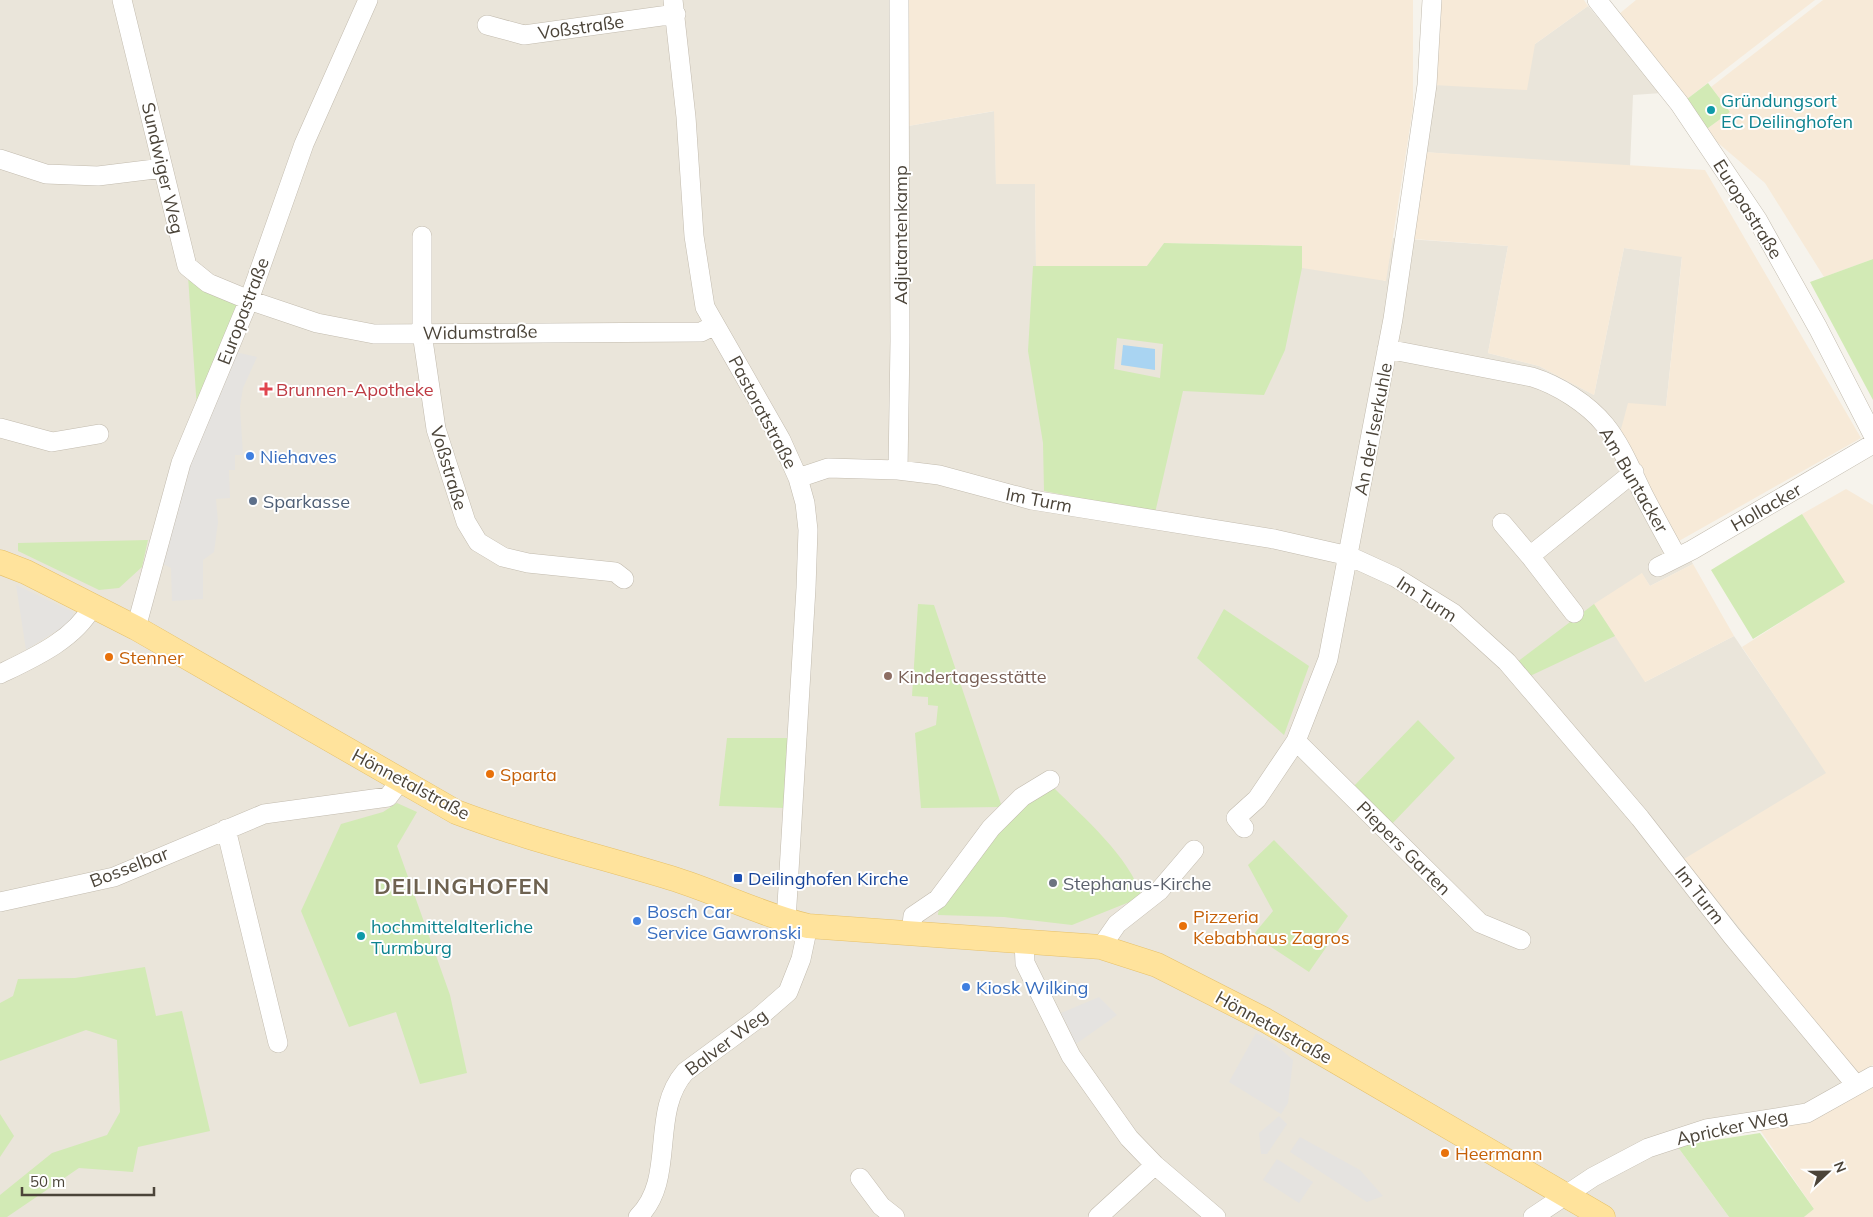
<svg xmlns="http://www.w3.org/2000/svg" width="1873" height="1217" viewBox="0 0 1873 1217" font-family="Mulish,sans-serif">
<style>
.residential{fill:#eae5da}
.commercial{fill:#f7ead8}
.green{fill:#d2eab5;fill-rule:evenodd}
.parking{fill:#e5e3e0}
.water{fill:#a9d4f2}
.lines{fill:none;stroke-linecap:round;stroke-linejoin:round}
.minor-casing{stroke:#c2bbae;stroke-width:20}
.major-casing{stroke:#e6c16a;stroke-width:25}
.minor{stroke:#fff;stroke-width:19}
.major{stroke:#ffe39c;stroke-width:24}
.culture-dot{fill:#0f9aa8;stroke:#fff;stroke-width:2}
.health-dot{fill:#e0444e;stroke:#fff;stroke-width:2}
.shop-dot{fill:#3f7fe0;stroke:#fff;stroke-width:2}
.service-dot{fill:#5c6f8a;stroke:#fff;stroke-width:2}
.food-dot{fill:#e8710a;stroke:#fff;stroke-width:2}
.education-dot{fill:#8d6e63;stroke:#fff;stroke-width:2}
.transit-dot{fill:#1a4fb4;stroke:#fff;stroke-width:2}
.worship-dot{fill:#6b7280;stroke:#fff;stroke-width:2}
.labels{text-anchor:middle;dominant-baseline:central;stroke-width:4;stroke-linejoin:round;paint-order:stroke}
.street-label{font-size:18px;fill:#4b4439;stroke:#fff}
.culture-label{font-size:18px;fill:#0d838f;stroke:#fff;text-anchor:start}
.health-label{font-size:18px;fill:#be3a42;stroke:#fff;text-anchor:start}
.shop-label{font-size:18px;fill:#366cbe;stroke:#fff;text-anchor:start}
.service-label{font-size:18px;fill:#4e5e75;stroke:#fff;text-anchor:start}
.food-label{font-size:18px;fill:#c56008;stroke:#fff;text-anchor:start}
.education-label{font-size:18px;fill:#785e54;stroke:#fff;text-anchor:start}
.transit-label{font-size:18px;fill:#164399;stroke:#fff;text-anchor:start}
.worship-label{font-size:18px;fill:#5b616d;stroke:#fff;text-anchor:start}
.district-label{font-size:22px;font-weight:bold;letter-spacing:1px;fill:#6e6250;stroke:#fff}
</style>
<rect width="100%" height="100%" fill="#f6f3ec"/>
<path class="residential" d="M 0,0 L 906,0 L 908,126 L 995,111 L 996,184 L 1035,184 L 1036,266 L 1302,246 L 1385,281 L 1393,238 L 1508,246 L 1488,353 L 1539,366 L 1594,395 L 1624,248 L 1682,256 L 1666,406 L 1669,522 L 1693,564 L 1650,586 L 1641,573 L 1645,682 L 1734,636 L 1827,773 L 1857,1074 L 1807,1118 L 1754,1118 L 1677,1146 L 1729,1217 L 0,1217 Z
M 1588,6 L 1662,93 L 1633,95 L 1630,167 L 1423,152 L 1433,85 L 1535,44 Z"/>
<path class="commercial" d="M 906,0 L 1413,0 L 1413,108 L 1386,281 L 1302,268 L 1301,246 L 1164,243 L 1147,266 L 1036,266 L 1035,184 L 996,184 L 994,111 L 908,126 Z
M 1438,0 L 1584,0 L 1588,6 L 1535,44 L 1527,90 L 1433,85 Z
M 1636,0 L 1815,0 L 1683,102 L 1619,14 Z
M 1823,0 L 1873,0 L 1873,259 L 1824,277 L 1765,183 L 1704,131 L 1730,112 L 1711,87 Z
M 1423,152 L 1705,170 L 1861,438 L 1679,541 L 1620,433 L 1628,403 L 1666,406 L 1682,257 L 1624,248 L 1594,395 L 1539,366 L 1488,353 L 1508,246 L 1413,239 Z
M 1846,489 L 1873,505 L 1873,1065 L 1857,1074 L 1684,859 L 1826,773 L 1742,647 L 1844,582 L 1802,514 Z
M 1693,564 L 1734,636 L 1645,682 L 1594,604 L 1642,573 L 1650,586 Z
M 1873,1083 L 1873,1217 L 1804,1217 L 1814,1209 L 1758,1127 Z"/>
<path class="green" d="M 1708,83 L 1730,112 L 1704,131 L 1683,102 Z
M 1164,243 L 1302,246 L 1302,268 L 1285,350 L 1264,395 L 1183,391 L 1155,513 L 1044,491 L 1043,443 L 1028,351 L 1033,266 L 1147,266 ZM 1117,338 L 1163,344 L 1160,378 L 1114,369 Z
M 1873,259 L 1873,400 L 1810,282 Z
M 188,276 L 241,304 L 197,409 Z
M 1802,514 L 1845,582 L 1753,639 L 1711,570 Z
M 148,540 L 142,567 L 119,588 L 99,590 L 18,551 L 18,543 Z
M 918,604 L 934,605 L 1002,807 L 921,808 L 915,733 L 936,725 L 938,706 L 928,705 L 928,697 L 912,696 Z
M 1594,604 L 1615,636 L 1530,676 L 1517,662 Z
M 1224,609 L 1309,666 L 1284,735 L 1197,658 Z
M 1418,720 L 1455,758 L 1389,827 L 1351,789 Z
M 727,738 L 788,738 L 786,808 L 719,806 Z
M 1054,788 C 1084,818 1129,856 1142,897 L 1072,925 L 1004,917 L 938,915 C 940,896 1009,816 1027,804 C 1036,798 1045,793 1054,788 Z
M 397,803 L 417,812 L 397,846 L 450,995 L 467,1073 L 420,1084 L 396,1012 L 349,1027 L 301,911 L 341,824 L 383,812 Z
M 1274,840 L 1348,916 L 1309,972 L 1253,935 L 1273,911 L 1248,865 Z
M 145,967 L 156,1016 L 182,1011 L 210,1131 L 138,1147 L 133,1172 L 79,1168 L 7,1217 L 0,1217 L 0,1195 L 52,1153 L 107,1135 L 120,1112 L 117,1040 L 86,1030 L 0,1061 L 0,1003 L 13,996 L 18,979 L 75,978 Z
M 0,1114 L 14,1136 L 0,1157 Z
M 1760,1133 L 1814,1209 L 1804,1217 L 1729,1217 L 1677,1146 Z"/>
<path class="parking" d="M 235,352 L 257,357 L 243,388 L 240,407 L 243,455 L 235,455 L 235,470 L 229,470 L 230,498 L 216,499 L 218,522 L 214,552 L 203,560 L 203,599 L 172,601 L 171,568 L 159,562 L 186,465 Z
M 16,585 L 73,612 L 74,620 L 26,650 Z
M 1099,997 L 1117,1015 L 1076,1044 L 1061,1013 Z
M 1256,1033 L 1276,1045 L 1293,1060 L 1288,1103 L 1281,1114 L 1229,1082 Z
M 1279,1116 L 1287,1124 L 1267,1154 L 1261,1154 L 1259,1133 Z
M 1300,1137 L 1360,1170 L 1383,1196 L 1367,1202 L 1290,1152 Z
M 1277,1159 L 1313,1182 L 1299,1203 L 1263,1180 Z"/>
<path class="water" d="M 1123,345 L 1155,349 L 1155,370 L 1121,365 Z"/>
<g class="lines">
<defs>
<path id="minor" d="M 122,0 L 187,266 L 208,283 L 249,300 L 317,323 L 374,334 L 701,332 L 715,325
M 673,0 L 686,117 L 694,236 L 705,307 L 781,440 L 798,478 L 805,503 L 808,530 L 806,588 L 786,921
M 1597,0 L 1679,103 L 1757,219 L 1818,328 L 1873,435
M 487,25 L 524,35 L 676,14
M 0,159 L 46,174 L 98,176 L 163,168
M 422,236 L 422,333 L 436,429 L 466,522 L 478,542 L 503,557 L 528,563 L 615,572 L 624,579
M 1387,349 L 1532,377 C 1558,385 1588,404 1605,425 C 1622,446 1632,472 1644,496 C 1655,517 1666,537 1677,557
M 0,428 L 52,442 L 99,434
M 898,470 L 900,341 L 899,0
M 798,478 L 828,468 L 898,470 L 939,475 L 1032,500 L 1274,539 L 1349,556 L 1395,577 L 1453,613 L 1507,662 L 1640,818 L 1732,936 L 1856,1085
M 1502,523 L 1530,556
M 1658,567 L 1692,550 L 1873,444
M 1574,613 L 1530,556 L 1634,472
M 136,628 L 181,463 L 249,300 L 304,144 L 368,0
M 0,674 C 33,658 74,640 92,607
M 1296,741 L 1480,923 L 1521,940
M 1244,828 L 1236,818 L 1257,799 L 1296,741 L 1328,659 L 1393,319 L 1427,85 L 1432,0
M 226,829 L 278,1043
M 0,902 L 114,877 L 264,814 L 388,797 L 400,781
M 911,933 L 913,916 L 938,899 L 991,828 L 1022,797 L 1050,780
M 1024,941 L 1025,963 L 1071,1056 L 1129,1138 L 1155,1165 L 1216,1217
M 1101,947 L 1117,924 L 1159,891 L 1194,850
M 860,1178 L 881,1206 L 895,1217
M 638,1217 C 677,1179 649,1113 685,1072 L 757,1019 L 788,992 L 801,959 L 808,926
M 1098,1217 L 1155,1165
M 1533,1217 L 1593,1177 L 1648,1148 L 1706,1129 L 1807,1113 L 1873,1076"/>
<path id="major" d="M 0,562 L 26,572 L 136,628 L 456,812 C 527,839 599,856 671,878 C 717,892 761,915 808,926 L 1101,947 L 1157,965 L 1265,1020 L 1603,1217"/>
</defs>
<use href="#minor" class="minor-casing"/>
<use href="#major" class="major-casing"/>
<use href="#minor" class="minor"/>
<use href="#major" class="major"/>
</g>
<g class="culture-dot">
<circle cx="1711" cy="110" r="5"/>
<circle cx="361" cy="936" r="5"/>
</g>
<path class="health-dot" d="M263.5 381.5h5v5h5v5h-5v5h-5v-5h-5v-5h5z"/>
<g class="shop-dot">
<circle cx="250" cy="456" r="5"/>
<circle cx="637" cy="921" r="5"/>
<circle cx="966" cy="987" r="5"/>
</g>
<circle class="service-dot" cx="253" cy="501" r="5"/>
<g class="food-dot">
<circle cx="109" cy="657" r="5"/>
<circle cx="490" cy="774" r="5"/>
<circle cx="1183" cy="926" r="5"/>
<circle cx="1445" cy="1153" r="5"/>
</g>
<circle class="education-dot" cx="888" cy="676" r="5"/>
<rect class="transit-dot" x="733" y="873" width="10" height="10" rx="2.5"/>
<circle class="worship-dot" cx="1053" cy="883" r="5"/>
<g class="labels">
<g class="street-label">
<text transform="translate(581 27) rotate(-8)">Voßstraße</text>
<text transform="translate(163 168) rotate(77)">Sundwiger Weg</text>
<text transform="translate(1748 209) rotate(58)">Europastraße</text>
<text transform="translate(900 235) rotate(-90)">Adjutantenkamp</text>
<text transform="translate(243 311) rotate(-69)">Europastraße</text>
<text transform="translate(480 332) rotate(-1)">Widumstraße</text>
<text transform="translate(763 412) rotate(62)">Pastoratstraße</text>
<text transform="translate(1373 429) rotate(-79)">An der Iserkuhle</text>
<text transform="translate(449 468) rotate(73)">Voßstraße</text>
<text transform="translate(1634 480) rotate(60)">Am Buntacker</text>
<text transform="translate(1039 500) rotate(11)">Im Turm</text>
<text transform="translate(1766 507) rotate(-30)">Hollacker</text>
<text transform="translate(1427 599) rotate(33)">Im Turm</text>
<text transform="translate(411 784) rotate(28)">Hönnetalstraße</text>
<text transform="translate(1404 848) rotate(45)">Piepers Garten</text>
<text transform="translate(129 867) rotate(-21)">Bosselbar</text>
<text transform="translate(1700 895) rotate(52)">Im Turm</text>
<text transform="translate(1274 1027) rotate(29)">Hönnetalstraße</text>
<text transform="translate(726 1042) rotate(-37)">Balver Weg</text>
<text transform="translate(1732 1127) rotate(-12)">Apricker Weg</text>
</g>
<g class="culture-label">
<text x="1721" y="100">Gründungsort<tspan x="1721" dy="21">EC Deilinghofen</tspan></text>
<text x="371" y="926">hochmittelalterliche<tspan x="371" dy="21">Turmburg</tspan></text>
</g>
<g class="health-label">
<text x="276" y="389">Brunnen-Apotheke</text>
</g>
<g class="shop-label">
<text x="260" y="456">Niehaves</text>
<text x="647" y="911">Bosch Car<tspan x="647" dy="21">Service Gawronski</tspan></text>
<text x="976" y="987">Kiosk Wilking</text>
</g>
<g class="service-label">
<text x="263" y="501">Sparkasse</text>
</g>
<g class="food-label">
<text x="119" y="657">Stenner</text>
<text x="500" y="774">Sparta</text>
<text x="1193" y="916">Pizzeria<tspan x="1193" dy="21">Kebabhaus Zagros</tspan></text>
<text x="1455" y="1153">Heermann</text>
</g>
<g class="education-label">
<text x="898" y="676">Kindertagesstätte</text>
</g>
<g class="transit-label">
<text x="748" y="878">Deilinghofen Kirche</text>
</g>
<g class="worship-label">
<text x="1063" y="883">Stephanus-Kirche</text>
</g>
<g class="district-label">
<text x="462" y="886">DEILINGHOFEN</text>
</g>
</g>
<g transform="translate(1828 1172) rotate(68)" stroke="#ffffff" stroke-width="4" paint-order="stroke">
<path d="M0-4L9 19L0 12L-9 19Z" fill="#4b4439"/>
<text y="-8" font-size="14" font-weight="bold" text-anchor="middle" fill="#4b4439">N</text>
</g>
<path d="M22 1187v8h132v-8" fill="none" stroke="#4b4439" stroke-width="2.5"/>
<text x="30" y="1187" font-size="15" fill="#4b4439" stroke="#ffffff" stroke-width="4" paint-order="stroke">50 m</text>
</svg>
